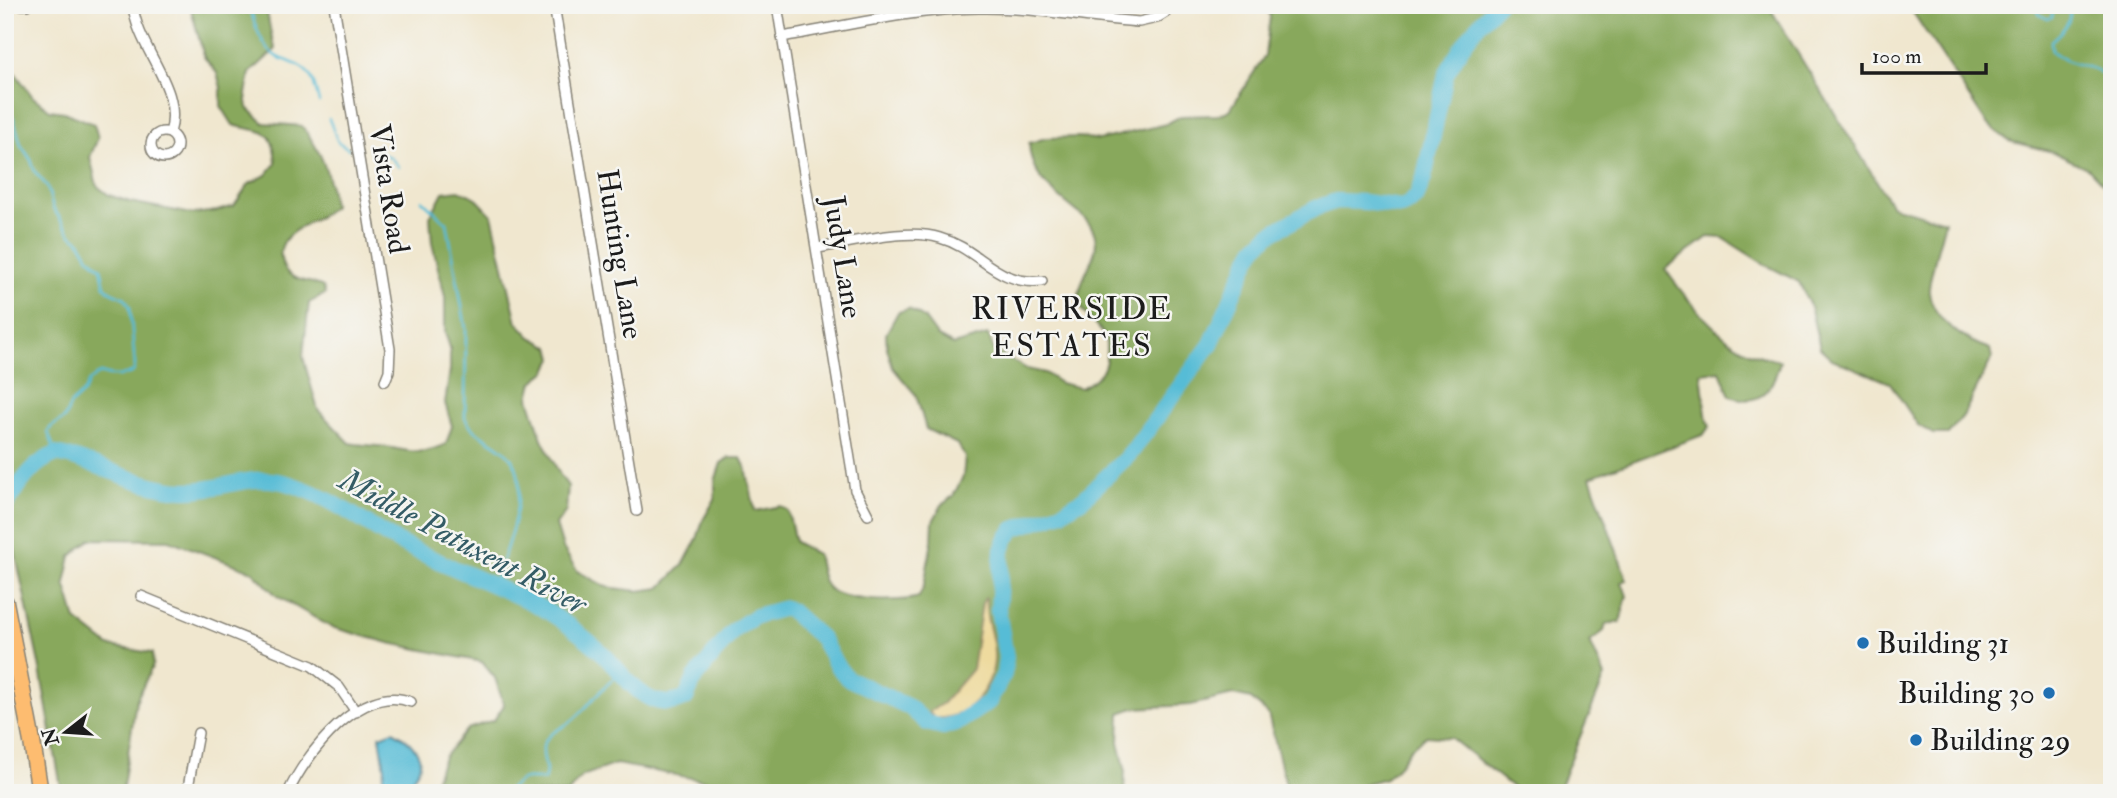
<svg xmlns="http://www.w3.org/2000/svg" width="2117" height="798" viewBox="0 0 2117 798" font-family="'IM FELL Double Pica',serif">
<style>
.forest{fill:#88a85c;stroke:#52623c;stroke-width:2}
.sand{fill:#eeda9e;stroke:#857b5d;stroke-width:2}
.water{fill:#57bcd6;stroke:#3a6c79;stroke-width:2}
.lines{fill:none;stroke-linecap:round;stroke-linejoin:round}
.stream{stroke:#57bcd6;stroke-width:2.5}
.river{stroke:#57bcd6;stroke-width:16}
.street-casing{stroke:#868276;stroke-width:12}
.highway-casing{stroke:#868276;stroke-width:19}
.street{stroke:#fff;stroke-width:9}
.highway{stroke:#fdbc70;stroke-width:16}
.poi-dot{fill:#1f6fb2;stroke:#f6f6f2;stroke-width:2.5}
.labels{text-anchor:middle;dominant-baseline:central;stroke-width:5;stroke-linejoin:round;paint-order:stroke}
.street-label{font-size:30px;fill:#1c1c1c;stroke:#f6f6f2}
.poi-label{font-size:30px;fill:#1c1c1c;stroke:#f6f6f2;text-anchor:start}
.neighbourhood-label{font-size:32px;letter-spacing:2px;fill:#1c1c1c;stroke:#f6f6f2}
.water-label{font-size:32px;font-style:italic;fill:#345c66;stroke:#f6f6f2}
</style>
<rect width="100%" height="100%" fill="#f6f6f2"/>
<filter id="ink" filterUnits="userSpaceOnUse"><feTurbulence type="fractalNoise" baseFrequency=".0143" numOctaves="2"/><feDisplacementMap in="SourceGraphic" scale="14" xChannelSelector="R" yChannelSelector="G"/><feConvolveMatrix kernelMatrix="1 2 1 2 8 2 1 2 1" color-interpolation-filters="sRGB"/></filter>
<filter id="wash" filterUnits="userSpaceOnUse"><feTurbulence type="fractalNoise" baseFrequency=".00686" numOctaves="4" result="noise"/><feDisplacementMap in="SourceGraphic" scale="28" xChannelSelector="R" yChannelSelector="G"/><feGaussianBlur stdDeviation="1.57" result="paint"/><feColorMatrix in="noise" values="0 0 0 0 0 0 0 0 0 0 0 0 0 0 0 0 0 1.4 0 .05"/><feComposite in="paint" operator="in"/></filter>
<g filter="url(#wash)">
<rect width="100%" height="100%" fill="#f0e7cf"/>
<path class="forest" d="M 190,5 L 265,5 C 270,20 269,34 276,49 L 250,73 L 246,94 L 248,108 L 264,123 L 302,126 C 323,154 329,172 333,206 C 317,224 272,230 282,263 C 284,269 286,272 292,276 C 300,282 313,281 323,287 L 325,294 L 309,303 L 303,356 L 308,375 L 318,410 L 350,443 C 359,445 368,445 378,446 C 408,449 416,458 446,444 L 452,426 L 445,403 L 450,370 L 450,348 L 445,332 L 445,297 L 432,243 L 430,217 L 443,192 L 459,190 L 475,197 L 492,215 L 517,322 L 531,337 L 550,347 L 553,358 L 547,371 L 533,382 L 529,398 L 542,439 L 560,475 L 568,486 L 566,511 L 556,525 L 563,548 L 577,571 L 606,587 L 638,591 L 660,588 L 683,565 L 697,539 L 703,520 L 715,499 L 715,481 L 721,463 L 729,458 L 741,458 L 746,468 L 755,511 L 781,506 L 788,511 L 795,542 L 817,554 C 820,565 820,578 827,587 C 840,602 901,603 919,597 L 924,585 L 932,541 L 933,521 L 942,505 L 953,496 L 963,477 L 965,457 L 957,444 L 926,429 L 916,395 L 893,368 L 887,348 L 886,334 L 898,312 L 909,309 L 924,318 L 938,337 L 953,345 L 988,335 L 994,350 L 1027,369 L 1045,373 L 1060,383 L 1081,388 C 1094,380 1107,372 1106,356 C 1106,349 1107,341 1104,335 C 1096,322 1078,313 1079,296 C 1080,273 1104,253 1093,230 C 1089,221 1082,216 1075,210 C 1051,190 1030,177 1029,143 L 1046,138 L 1079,137 L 1099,140 L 1166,124 L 1181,116 L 1218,115 L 1230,110 L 1265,55 L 1270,17 L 1267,5 L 1768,5 L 1892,206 L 1945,221 C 1942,234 1928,281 1929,291 C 1932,320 1965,341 1990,349 L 1992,358 L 1963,416 L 1948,434 L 1933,434 L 1918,425 L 1890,383 L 1832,359 L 1820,348 L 1810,306 L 1799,282 L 1764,264 L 1723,238 L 1708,237 L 1665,269 C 1683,295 1715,334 1743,349 C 1754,355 1767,358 1780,361 C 1773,389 1761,408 1730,396 L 1720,371 L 1701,373 L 1706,414 L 1710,427 L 1703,435 L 1590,477 L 1627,580 L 1622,582 L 1627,596 L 1620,622 L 1606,624 L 1604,631 L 1590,642 L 1605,676 L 1557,793 L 1520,793 L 1451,738 L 1426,736 L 1410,749 L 1397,768 L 1386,778 L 1364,784 L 1355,793 L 1288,793 L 1268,714 L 1251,699 L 1233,695 L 1191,705 L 1134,708 L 1120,713 L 1119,742 L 1125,768 L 1124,793 L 772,793 L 616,764 L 582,776 L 568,793 L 430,793 L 444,757 L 467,729 L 494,720 L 504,705 L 495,678 L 482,662 L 389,643 L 331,627 L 277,596 L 252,571 L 169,540 L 91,539 L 71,556 L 65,583 L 76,620 L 109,646 L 152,653 L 153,665 L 136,701 L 122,793 L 62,793 L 39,664 L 5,505 L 5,59 L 33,97 L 50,110 L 64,112 L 94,124 L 98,138 L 90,157 L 97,186 L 109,195 L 130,202 L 192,214 L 217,211 L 234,206 L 249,184 L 266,175 L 276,163 C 273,126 264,134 233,125 L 221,106 L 221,88 L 217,73 L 204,57 Z
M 1908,5 L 2112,5 L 2112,193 L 2089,169 L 2053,152 L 2009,141 L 1987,124 Z"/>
<path class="sand" d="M 986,597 C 984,619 993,632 994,652 C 997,685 968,721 934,718 L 929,712 L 943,703 L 972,669 L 982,603 Z"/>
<path class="water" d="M 393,731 C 406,738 428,755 417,772 C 413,779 404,786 397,793 L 379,793 L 385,769 L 380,736 Z"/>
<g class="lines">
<path class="stream" d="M 249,5 C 253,20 261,44 273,54 C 277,58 283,59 288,61 C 312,70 313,78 319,102
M 2035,5 L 2040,15 L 2048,19 L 2052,17 L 2054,5
M 2069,5 C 2073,23 2063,30 2051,41 L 2052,51 C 2073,70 2096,61 2112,84
M 5,92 L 8,110 L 13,117 L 21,145 L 31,160 L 35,172 L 47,186 L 53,208 L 71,235 L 79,240 L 89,257 L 101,268 L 105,286 L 111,292 L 125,298 L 130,307 L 135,366 L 133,372 C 122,377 110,377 100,373 L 89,381 L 84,392 L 71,404 L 64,419 L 51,427 L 48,432 L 56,454
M 329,119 L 338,142 L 349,149
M 370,150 L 390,157 L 399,167
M 422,200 L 447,223 L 466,329 L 465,418 C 475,438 502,442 513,461 C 531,489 504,556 493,586
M 505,793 C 523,778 522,777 544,780 C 550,767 539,756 544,743 C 549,732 565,727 574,719 C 590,705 601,688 620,673"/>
<path class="river" d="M 5,506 C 20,485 30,464 56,454 C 99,462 139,488 183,490 C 223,492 252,470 293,485 C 333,498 364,524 400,543 C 442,564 485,581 526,600 C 552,612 576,630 597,648 C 623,670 645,718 686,698 L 695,678 L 734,630 L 756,616 L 785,608 L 791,611 L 821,638 L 837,666 L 847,678 L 909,707 L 927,723 L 943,727 L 959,722 L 989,702 L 1004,674 L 1006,657 L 998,610 L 1002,550 L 1007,538 L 1014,529 L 1062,512 L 1083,499 L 1130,454 L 1211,344 L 1248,261 L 1256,247 L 1270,234 L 1316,208 L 1336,201 L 1364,202 L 1401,207 L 1408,204 L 1417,196 L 1424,178 L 1446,74 L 1461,48 L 1478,25 L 1497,5"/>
</g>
</g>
<g filter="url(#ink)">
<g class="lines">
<defs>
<path id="street" d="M 22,5 L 27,5
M 133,5 C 137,50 184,87 170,133
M 334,5 L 390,349 L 389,371 L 385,381
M 554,5 L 637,511
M 777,5 L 855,490 L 868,515
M 782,37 C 845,26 915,9 979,8 C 1033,7 1086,18 1139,22 L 1157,18 L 1165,13
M151 145a13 13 0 1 1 26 0a13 13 0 1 1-26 0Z
M 817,248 C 853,243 906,227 940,238 C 980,249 996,286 1042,281
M 141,596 L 312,666 L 339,687 L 356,712
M 187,793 L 198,733
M 288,793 C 305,755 361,682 411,702"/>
<path id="highway" d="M 5,602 L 32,742 L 40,793"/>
</defs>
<use href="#street" class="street-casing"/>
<use href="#highway" class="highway-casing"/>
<use href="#street" class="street"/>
<use href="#highway" class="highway"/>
</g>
</g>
<g class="poi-dot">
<circle cx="1863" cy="643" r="7"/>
<circle cx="2049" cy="693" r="7"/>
<circle cx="1916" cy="740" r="7"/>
</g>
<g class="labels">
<g class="street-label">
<text transform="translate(389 189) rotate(81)">Vista Road</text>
<text transform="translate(620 254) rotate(81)">Hunting Lane</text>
<text transform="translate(843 257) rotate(81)">Judy Lane</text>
</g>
<g class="poi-label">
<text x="1877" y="643">Building 31</text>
<text x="2035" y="693" text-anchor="end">Building 30</text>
<text x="1930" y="740">Building 29</text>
</g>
<g class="neighbourhood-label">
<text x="1072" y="309">RIVERSIDE<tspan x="1072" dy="37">ESTATES</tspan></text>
</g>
<g class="water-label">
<text transform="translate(463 542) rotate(28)">Middle Patuxent River</text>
</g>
</g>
<rect width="2117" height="798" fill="none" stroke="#f6f6f2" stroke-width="28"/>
<g transform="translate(66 732) rotate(253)" stroke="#f6f6f2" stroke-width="5" paint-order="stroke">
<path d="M0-5L12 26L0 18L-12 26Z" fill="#1c1c1c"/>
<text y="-10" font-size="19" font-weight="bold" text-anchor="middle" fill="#1c1c1c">N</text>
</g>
<path d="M1862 63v10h124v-10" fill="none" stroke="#1c1c1c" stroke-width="3.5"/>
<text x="1872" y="63" font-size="21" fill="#1c1c1c" stroke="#f6f6f2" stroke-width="5" paint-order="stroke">100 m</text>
</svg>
